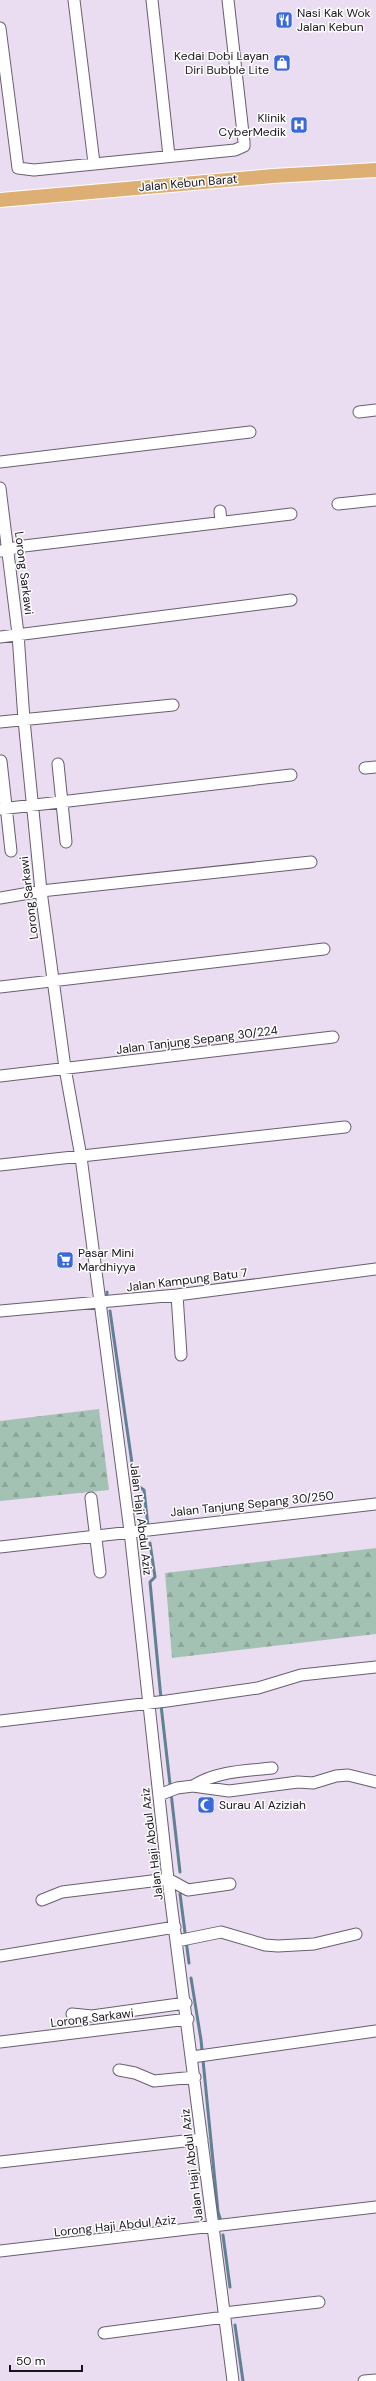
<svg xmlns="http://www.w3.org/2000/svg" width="376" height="2381" viewBox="0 0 376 2381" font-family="'DM Sans',sans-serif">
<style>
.forest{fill:url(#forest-firs)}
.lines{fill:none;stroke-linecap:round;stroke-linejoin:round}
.stream{stroke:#618094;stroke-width:3}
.minor-casing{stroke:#695e6f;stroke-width:13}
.major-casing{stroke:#fff;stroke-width:16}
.minor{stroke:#fff;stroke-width:11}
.major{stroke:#deaf74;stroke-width:14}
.labels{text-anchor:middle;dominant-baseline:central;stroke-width:3;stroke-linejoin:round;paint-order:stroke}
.poi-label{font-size:12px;fill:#18141b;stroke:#fff;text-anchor:start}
.street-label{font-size:12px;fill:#18141b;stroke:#fff}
</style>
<defs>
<pattern id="forest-firs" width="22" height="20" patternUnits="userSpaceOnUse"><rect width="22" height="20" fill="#a4c2b3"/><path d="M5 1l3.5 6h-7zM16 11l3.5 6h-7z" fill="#8ca699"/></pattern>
</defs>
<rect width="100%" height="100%" fill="#eaddf1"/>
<path class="forest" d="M 99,1409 L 109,1490 L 0,1501 L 0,1421 Z
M 376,1548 L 376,1634 L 172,1658 L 165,1573 Z"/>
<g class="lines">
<path class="stream" d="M 107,1292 L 107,1294
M 110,1311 L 135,1484 L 144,1490 L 148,1526
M 150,1543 L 155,1577 L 150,1582 L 161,1699
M 161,1705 L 180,1872
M 180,1894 L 189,1963
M 191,1978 L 201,2040 L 218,2212 L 221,2221
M 223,2235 L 230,2287
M 235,2325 L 243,2381"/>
<defs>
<path id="minor" d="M 74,0 L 94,163
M 152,0 L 169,156
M 0,28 L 18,168 L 34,170 L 235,150 L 244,146 L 244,142 L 228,0
M 359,412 L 376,410
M 0,462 L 250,432
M 0,488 L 18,634 L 24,720 L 41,891 L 65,1068 L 81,1157 L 130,1531 L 168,1879 L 233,2381
M 338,504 L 376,500
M 220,511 L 221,522
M 0,551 L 24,546 L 291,514
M 0,637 L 291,600
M 0,722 L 173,705
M 1,761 L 11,851
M 58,764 L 66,842
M 365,768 L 376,767
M 0,809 L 291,775
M 0,898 L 41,891 L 311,862
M 0,987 L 324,949
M 0,1076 L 333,1037
M 0,1165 L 345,1127
M 177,1295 L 181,1355
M 0,1311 L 177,1295 L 376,1269
M 91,1498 L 100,1572
M 0,1547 L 376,1504
M 0,1721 L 167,1701 L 258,1688 L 301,1675 L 376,1667
M 193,1786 C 216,1771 245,1771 272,1768
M 159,1795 L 177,1788 L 193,1786 L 229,1791 L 298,1782 L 313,1783 L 336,1776 L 348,1775 L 376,1782
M 42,1900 L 62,1892 L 168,1879 L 188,1890 L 230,1884
M 177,1941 L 221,1932 L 265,1945 L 278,1946 L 314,1944 L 356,1934
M 0,1956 L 175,1927
M 72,2014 L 92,2016 L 186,2003
M 0,2042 L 188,2019
M 192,2057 L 376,2031
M 119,2070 L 135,2073 L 154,2081 L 195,2077
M 0,2162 L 202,2139
M 0,2251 L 376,2207
M 224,2313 L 319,2302
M 104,2333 L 225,2317
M 364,2381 L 376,2380"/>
<path id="major" d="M 0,200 L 273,176 L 376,170"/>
</defs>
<use href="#minor" class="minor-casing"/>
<use href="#major" class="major-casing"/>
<use href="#minor" class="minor"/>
<use href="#major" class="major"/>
</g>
<defs>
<symbol id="restaurant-square" viewBox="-11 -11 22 22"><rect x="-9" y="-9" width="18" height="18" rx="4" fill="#3c69da" stroke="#fff"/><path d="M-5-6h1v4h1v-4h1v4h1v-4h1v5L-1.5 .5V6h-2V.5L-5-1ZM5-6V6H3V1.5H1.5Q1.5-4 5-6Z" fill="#fff"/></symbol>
<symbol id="shop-square" viewBox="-11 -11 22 22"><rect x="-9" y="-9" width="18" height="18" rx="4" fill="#3c69da" stroke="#fff"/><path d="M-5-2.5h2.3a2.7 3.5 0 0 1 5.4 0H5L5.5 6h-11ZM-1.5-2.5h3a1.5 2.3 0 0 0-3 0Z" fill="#fff"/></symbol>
<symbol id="hospital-square" viewBox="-11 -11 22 22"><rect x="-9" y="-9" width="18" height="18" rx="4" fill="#3c69da" stroke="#fff"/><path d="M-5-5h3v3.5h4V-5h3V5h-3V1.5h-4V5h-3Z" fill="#fff"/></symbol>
<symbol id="supermarket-square" viewBox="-11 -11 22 22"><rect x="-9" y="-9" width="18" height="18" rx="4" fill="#3c69da" stroke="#fff"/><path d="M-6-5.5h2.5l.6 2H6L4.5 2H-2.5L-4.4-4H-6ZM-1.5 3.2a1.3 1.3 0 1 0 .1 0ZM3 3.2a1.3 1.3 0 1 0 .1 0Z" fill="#fff"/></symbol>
<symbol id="mosque-square" viewBox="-11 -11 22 22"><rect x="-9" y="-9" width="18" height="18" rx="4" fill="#3c69da" stroke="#fff"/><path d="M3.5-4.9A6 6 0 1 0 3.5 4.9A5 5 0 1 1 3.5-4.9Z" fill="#fff"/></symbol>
</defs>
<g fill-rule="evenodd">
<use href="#restaurant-square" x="274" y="10" width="20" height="20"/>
<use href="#shop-square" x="272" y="53" width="20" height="20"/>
<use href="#hospital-square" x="289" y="115" width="20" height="20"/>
<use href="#supermarket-square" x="55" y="1250" width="20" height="20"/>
<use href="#mosque-square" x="196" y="1795" width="20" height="20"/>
</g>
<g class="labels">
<g class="poi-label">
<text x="297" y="13">Nasi Kak Wok<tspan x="297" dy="14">Jalan Kebun</tspan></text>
<text x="269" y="56" text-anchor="end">Kedai Dobi Layan<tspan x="269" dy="14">Diri Bubble Lite</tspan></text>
<text x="286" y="118" text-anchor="end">Klinik<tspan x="286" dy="14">CyberMedik</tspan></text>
<text x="78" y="1253">Pasar Mini<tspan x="78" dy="14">Mardhiyya</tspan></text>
<text x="219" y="1805">Surau Al Aziziah</text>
</g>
<g class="street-label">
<text transform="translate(188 183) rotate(-5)">Jalan Kebun Barat</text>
<text transform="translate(24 573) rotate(83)">Lorong Sarkawi</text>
<text transform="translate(29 898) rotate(-97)">Lorong Sarkawi</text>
<text transform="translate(197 1040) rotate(-7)">Jalan Tanjung Sepang 30/224</text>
<text transform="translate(187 1280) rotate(-7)">Jalan Kampung Batu 7</text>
<text transform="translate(252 1504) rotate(-6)">Jalan Tanjung Sepang 30/250</text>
<text transform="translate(141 1519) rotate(83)">Jalan Haji Abdul Aziz</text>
<text transform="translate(152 1844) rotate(-97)">Jalan Haji Abdul Aziz</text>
<text transform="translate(92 2018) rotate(-7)">Lorong Sarkawi</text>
<text transform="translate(192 2165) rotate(-97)">Jalan Haji Abdul Aziz</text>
<text transform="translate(115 2226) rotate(-6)">Lorong Haji Abdul Aziz</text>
</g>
</g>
<path d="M10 2365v6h72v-6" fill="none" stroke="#18141b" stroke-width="2"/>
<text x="16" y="2365" font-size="12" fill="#18141b" stroke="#ffffff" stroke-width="3" paint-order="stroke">50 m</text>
</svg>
